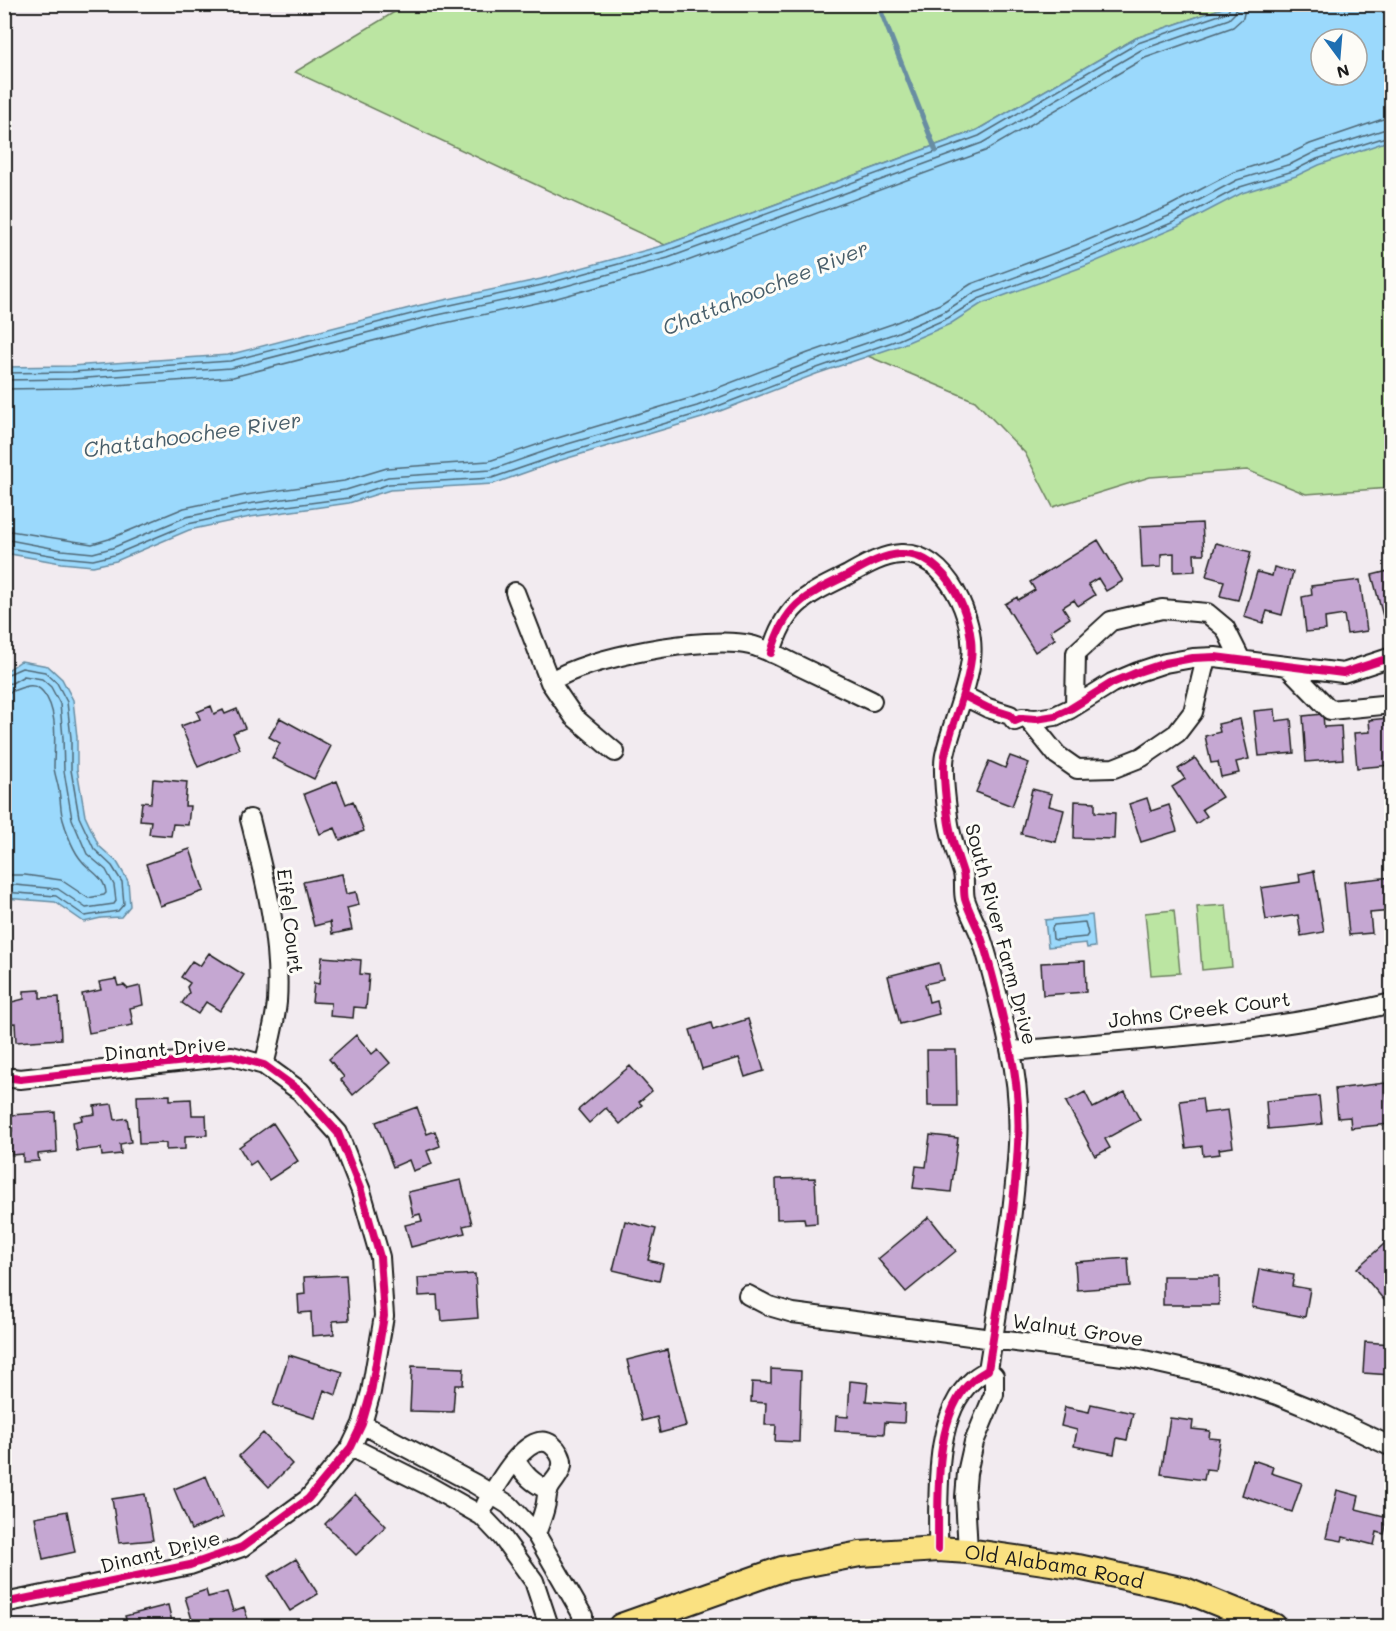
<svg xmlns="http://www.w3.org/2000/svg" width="1396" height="1631" viewBox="0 0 1396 1631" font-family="Mali,sans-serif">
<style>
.green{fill:#bbe5a2;stroke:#6c805f;stroke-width:1.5}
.water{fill:#9bd9fc;stroke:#688da2;stroke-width:1.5;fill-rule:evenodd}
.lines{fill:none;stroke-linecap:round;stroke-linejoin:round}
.shore{stroke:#4f6876;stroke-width:1.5}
.stream{stroke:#688da2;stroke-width:5}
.building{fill:#c5a7d2;stroke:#1c1c1c;stroke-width:1.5}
.minor-casing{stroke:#1c1c1c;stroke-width:22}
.major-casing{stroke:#1c1c1c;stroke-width:28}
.minor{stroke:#fdfcf7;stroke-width:18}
.major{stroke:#fae181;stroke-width:24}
.cycleway-casing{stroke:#fdfcf7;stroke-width:11}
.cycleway{stroke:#d6006c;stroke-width:8}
.labels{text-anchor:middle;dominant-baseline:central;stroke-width:6;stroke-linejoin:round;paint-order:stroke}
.street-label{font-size:20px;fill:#1c1c1c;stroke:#fdfcf7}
.water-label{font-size:21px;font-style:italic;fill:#485e6a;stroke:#fdfcf7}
</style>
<rect width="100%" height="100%" fill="#f2ebf0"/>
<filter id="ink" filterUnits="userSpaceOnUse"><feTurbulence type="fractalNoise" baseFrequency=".0167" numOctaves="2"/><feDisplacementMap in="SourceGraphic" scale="12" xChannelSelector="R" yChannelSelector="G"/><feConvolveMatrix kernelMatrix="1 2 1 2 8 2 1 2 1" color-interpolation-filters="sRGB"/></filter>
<g filter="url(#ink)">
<path class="green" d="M 406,5 L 1231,5 L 1136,38 L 977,130 L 665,245 L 295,72 Z
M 1391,104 L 1391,488 L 1306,494 L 1247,470 L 1150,477 L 1053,507 L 1025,453 L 975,401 L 808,331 Z
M 1226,905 L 1232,967 L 1202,970 L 1197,907 Z
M 1174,910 L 1180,973 L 1151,975 L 1145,913 Z"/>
<path class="water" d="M 1231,5 L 1391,5 L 1391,140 L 1319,165 L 1296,176 L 1242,193 L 1177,227 L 1085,266 L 981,304 L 950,324 L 901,345 L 816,374 L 702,418 L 558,461 L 493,484 L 390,490 L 349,503 L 250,517 L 189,530 L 116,561 L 93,566 L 61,563 L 5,553 L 5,367 L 71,366 L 228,355 L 421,305 L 541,279 L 665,245 L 977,130 L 1136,38 ZM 1321,39 L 1357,39 L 1357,75 L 1321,75 Z
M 21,661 L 48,666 L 62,679 L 73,700 L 77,737 L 77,769 L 85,816 L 99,846 L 117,862 L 128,881 L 130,906 L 121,917 L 101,918 L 84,922 L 55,902 L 5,898 L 5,672 Z
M 1092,915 L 1095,947 L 1087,948 L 1086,943 L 1048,947 L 1045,920 Z"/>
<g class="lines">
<path class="shore" d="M 4,373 L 72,372 L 230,361 L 423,311 L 542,285 L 666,251 L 979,136 L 1138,43 L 1225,13 L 1229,10 L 1229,4
M 4,380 L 72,379 L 231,368 L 424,318 L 544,292 L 668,258 L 982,143 L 1141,50 L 1229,19 L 1235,13 L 1237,4
M 4,389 L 72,388 L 233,377 L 427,327 L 546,301 L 671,267 L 985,151 L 1145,58 L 1233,27 L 1243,18 L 1246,4
M 4,530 L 92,544 L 109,539 L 184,508 L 246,495 L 344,481 L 387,468 L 489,461 L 551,440 L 694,397 L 808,353 L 892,324 L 940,304 L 971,284 L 1076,245 L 1167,207 L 1232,173 L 1287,155 L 1310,144 L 1383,119 L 1392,118
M 4,539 L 62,550 L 93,553 L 112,548 L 186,517 L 248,504 L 346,490 L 388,477 L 491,470 L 554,448 L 697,406 L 811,362 L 896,333 L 944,312 L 975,292 L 1080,253 L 1171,215 L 1237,180 L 1291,164 L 1315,152 L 1392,127
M 4,547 L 61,557 L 93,560 L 114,555 L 188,524 L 249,511 L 348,498 L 389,484 L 492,478 L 556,456 L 700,413 L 814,369 L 898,340 L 948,318 L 978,299 L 1083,260 L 1174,222 L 1240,187 L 1293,171 L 1317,159 L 1392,135
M 4,676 L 22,668 L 45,672 L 57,683 L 67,702 L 71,738 L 71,770 L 79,817 L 94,849 L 112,866 L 122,882 L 124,904 L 118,911 L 85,916 L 56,896 L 4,892
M 4,684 L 12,683 L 24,676 L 42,679 L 51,687 L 60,704 L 63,738 L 64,771 L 72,819 L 87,854 L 106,870 L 114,885 L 116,901 L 114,904 L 86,908 L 58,889 L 4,884
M 4,693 C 18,692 31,678 43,692 C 59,711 54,744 54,768 C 55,776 58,783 59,791 C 61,801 60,813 64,823 C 67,835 74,852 82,861 C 91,872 105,877 106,893 L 104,895 L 88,898 L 61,880 L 25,875 L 4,875
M 1085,922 L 1088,934 L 1086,937 L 1056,940 L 1053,939 L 1052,928 L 1054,925 Z"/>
<path class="stream" d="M 878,4 L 936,151"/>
</g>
<path class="building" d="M 1202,523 L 1204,554 L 1194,554 L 1195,571 L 1174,572 L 1174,553 L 1161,554 L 1161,567 L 1142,568 L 1140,526 Z
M 1098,540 L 1123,581 L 1106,591 L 1098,578 L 1088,584 L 1095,595 L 1078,606 L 1074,600 L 1063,607 L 1070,618 L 1050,631 L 1055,639 L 1035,652 L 1005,604 L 1017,597 L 1018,600 L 1035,590 L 1030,582 Z
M 1216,543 L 1251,552 L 1238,600 L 1220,596 L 1224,581 L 1206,576 Z
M 1274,567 L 1293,572 L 1282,615 L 1267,611 L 1263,623 L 1244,617 L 1257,572 L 1272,576 Z
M 1392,570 L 1392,618 L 1384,620 L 1372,575 Z
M 1360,580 L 1367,631 L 1347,634 L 1344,615 L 1325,618 L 1326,630 L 1306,632 L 1302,597 L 1312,595 L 1311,586 Z
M 211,706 L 214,714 L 223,710 L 225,714 L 237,709 L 245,728 L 233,733 L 240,749 L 198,767 L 181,726 L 200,719 L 197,712 Z
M 1275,709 L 1276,721 L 1291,719 L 1294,753 L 1259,756 L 1254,711 Z
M 1323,714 L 1324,727 L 1341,726 L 1343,759 L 1306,762 L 1303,716 Z
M 280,718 L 331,746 L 314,779 L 272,758 L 280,743 L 269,737 Z
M 1389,718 L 1392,765 L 1357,768 L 1354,733 L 1370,732 L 1369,720 Z
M 1240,719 L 1249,759 L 1236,762 L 1239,773 L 1221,777 L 1218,762 L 1211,763 L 1205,736 L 1220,732 L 1218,724 Z
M 1010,756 L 1029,763 L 1012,806 L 976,792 L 989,761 L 1005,768 Z
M 1195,758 L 1222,797 L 1202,809 L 1207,816 L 1196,824 L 1172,787 L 1185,779 L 1178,769 Z
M 153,779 L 187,782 L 185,806 L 190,806 L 188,825 L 173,824 L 171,836 L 149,834 L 151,821 L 140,820 L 142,802 L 151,803 Z
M 337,781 L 346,804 L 353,801 L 364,831 L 340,840 L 335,828 L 320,834 L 304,794 Z
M 1032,789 L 1052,794 L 1049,806 L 1064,810 L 1056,842 L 1021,834 Z
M 1147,798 L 1151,811 L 1169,805 L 1177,831 L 1141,842 L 1129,804 Z
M 1075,801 L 1095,802 L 1095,812 L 1115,813 L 1114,839 L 1074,838 Z
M 190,849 L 204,891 L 160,906 L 146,864 Z
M 1314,871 L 1324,932 L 1301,936 L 1298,915 L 1266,920 L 1261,888 L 1300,882 L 1299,874 Z
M 342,874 L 346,894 L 356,892 L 359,905 L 347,908 L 352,930 L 332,934 L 330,922 L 314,926 L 303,882 Z
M 1392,877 L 1392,911 L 1370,913 L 1372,933 L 1349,935 L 1344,882 Z
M 209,953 L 244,975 L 220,1011 L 206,1002 L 198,1014 L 182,1003 L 189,993 L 187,987 L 190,983 L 181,977 L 192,961 L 200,966 Z
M 322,957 L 361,960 L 360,974 L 369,975 L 366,1008 L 354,1007 L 353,1018 L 330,1016 L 331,1003 L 312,1002 L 314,983 L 319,984 Z
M 1085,961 L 1086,992 L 1043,995 L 1041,963 Z
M 939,963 L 943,980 L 925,984 L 929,1002 L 936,1000 L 939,1014 L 900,1024 L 888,976 Z
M 116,979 L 118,986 L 124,985 L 128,989 L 140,986 L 143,1005 L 130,1008 L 133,1025 L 89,1033 L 82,994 L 101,990 L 99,982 Z
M 40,990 L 40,998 L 59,997 L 61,1039 L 16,1042 L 15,1023 L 4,1024 L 4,1004 L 24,999 L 24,991 Z
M 748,1019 L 764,1071 L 745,1077 L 739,1058 L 702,1069 L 690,1030 L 711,1023 L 713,1030 Z
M 356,1035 L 372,1054 L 378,1049 L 390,1063 L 353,1095 L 341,1080 L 344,1077 L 329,1059 Z
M 927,1050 L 956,1050 L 957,1106 L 928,1106 Z
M 630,1066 L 652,1091 L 639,1102 L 642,1105 L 620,1124 L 606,1108 L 589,1123 L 578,1110 Z
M 1385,1083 L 1390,1124 L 1351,1128 L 1350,1117 L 1338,1118 L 1335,1089 Z
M 1085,1092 L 1093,1108 L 1125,1092 L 1140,1120 L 1105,1139 L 1110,1148 L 1095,1156 L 1066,1102 Z
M 170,1095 L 170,1100 L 191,1099 L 192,1115 L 206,1115 L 207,1135 L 185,1136 L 185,1149 L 166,1150 L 166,1143 L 139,1144 L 137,1096 Z
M 1319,1096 L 1322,1124 L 1268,1129 L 1266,1101 Z
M 1202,1098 L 1204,1113 L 1228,1110 L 1233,1147 L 1219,1149 L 1220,1154 L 1203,1156 L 1202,1146 L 1186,1148 L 1180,1101 Z
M 112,1104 L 115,1120 L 127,1118 L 131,1142 L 120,1144 L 121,1154 L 102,1156 L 101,1148 L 77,1151 L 73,1122 L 82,1120 L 81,1116 L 95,1114 L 94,1106 Z
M 417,1107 L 427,1134 L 435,1131 L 440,1146 L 427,1151 L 432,1164 L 413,1171 L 409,1160 L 393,1167 L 376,1122 Z
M 55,1112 L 57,1152 L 38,1154 L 39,1161 L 23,1162 L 23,1154 L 12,1155 L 12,1151 L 4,1152 L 4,1131 L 12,1131 L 11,1115 Z
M 273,1123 L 298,1161 L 269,1180 L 256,1161 L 250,1165 L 239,1147 Z
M 930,1135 L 958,1138 L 951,1192 L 913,1188 L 916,1166 L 926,1167 Z
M 815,1178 L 817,1223 L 805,1224 L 804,1218 L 777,1219 L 776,1179 Z
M 461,1180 L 472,1224 L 463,1226 L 465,1233 L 411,1247 L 405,1225 L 422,1221 L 420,1214 L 413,1216 L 408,1192 Z
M 929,1217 L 956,1251 L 906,1292 L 878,1259 Z
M 625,1221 L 656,1229 L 648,1260 L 663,1264 L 659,1281 L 613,1270 Z
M 1392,1237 L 1392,1294 L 1384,1300 L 1357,1268 Z
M 1128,1258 L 1130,1286 L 1077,1290 L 1075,1262 Z
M 1259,1269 L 1294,1275 L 1292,1286 L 1310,1289 L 1305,1317 L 1252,1307 Z
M 475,1274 L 478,1318 L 442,1321 L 441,1310 L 438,1310 L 437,1295 L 419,1296 L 418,1278 Z
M 346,1275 L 349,1320 L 333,1321 L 334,1334 L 312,1336 L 311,1312 L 299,1313 L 298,1295 L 305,1294 L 304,1277 Z
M 1163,1276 L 1219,1276 L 1219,1305 L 1163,1305 Z
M 1365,1342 L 1392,1344 L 1392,1390 L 1390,1390 L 1391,1375 L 1363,1373 Z
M 667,1350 L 686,1426 L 660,1433 L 657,1417 L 642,1421 L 627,1360 Z
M 289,1355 L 343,1372 L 336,1395 L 324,1390 L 315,1418 L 273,1405 Z
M 412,1366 L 464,1368 L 463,1385 L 455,1385 L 453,1412 L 410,1411 Z
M 771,1369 L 801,1371 L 799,1442 L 775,1441 L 776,1425 L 765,1425 L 766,1403 L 751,1402 L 752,1382 L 771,1383 Z
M 850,1381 L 868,1383 L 866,1401 L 905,1404 L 904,1423 L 885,1422 L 884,1434 L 835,1431 L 836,1416 L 848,1417 Z
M 1091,1404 L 1133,1413 L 1127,1440 L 1117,1438 L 1114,1454 L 1074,1446 L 1077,1430 L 1061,1426 L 1065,1407 L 1089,1412 Z
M 1170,1418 L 1193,1421 L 1192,1429 L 1210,1431 L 1209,1438 L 1220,1439 L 1215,1470 L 1206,1469 L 1204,1480 L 1161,1474 Z
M 263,1433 L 292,1464 L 269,1487 L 239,1456 Z
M 1253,1460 L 1273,1467 L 1271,1473 L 1302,1483 L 1292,1512 L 1242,1495 Z
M 206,1476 L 223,1517 L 191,1530 L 174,1489 Z
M 1337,1490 L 1359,1496 L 1356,1509 L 1388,1517 L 1384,1534 L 1377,1532 L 1374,1545 L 1343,1537 L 1342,1541 L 1326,1538 Z
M 145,1494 L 153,1540 L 119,1543 L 112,1499 Z
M 355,1494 L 386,1526 L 356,1555 L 325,1524 Z
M 67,1511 L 75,1552 L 43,1559 L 35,1517 Z
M 296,1559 L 318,1594 L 290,1611 L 268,1576 Z
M 206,1590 L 208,1597 L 227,1592 L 233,1611 L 244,1607 L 250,1626 L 194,1626 L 185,1597 Z
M 168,1605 L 173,1626 L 128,1626 L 125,1616 Z
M 97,1619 L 99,1626 L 68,1626 Z"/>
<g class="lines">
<defs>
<path id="minor" d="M 515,592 L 550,682 L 574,717 L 615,752
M 771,653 C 785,604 805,596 848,575 C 864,566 882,555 901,554 C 947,552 976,620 971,659 C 967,693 952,722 945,755 C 942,769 946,802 948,817 C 950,837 957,854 963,873 C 965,881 963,890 965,899 C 969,912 976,924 981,937 C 993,972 1002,1013 1010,1049 C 1024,1107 1018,1161 1011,1220 C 1004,1270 996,1320 988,1370 C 983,1373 977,1376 973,1380 C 932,1415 939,1499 938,1549
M 1287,666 L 1330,710 L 1392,704
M 550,682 C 586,657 707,635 750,645 C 767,649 782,658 797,665 C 822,677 847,689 872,701
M 964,696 L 988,708 L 1010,715 L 1015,721 L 1022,718 L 1036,719 L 1055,716 L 1070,709 L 1112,683 L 1138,672 L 1165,663 L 1193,658 L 1215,657 L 1343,673 L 1392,657
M 1075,706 L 1076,653 L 1111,621 L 1162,609 L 1207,613 L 1225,628 L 1241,660
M 1027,718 L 1057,755 L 1077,769 L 1114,768 L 1142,757 L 1177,733 L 1193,712 L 1206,658
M 250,819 C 265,879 281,940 277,1002 C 275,1023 269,1045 264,1065
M 1011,1051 C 1138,1040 1268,1033 1392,1003
M 4,1077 L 20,1079 L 232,1056 L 264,1065 L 300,1091 L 338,1133 L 361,1191 L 380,1257 L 384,1316 L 371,1392 L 362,1424 L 351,1447 L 308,1499 L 242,1547 L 190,1565 L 4,1603
M 748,1295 L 769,1306 L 793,1313 L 1131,1357 L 1224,1378 L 1277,1395 L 1316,1411 L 1392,1447
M 362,1424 L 475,1484 L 509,1505 L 536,1534 L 583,1616 L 580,1626
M 351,1447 L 427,1485 L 482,1516 L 502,1537 L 534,1581 L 549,1626
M 515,1460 C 526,1476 531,1482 548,1490
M 486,1504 C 496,1487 528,1427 552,1445 C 558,1450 563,1458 562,1465 C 561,1476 553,1480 549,1489 C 546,1494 547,1501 545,1507 C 543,1516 539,1525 536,1534
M 968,1551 L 965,1497 L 967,1473 L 974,1442 L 994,1394 L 994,1376 L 988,1370"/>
<g id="major">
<path id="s1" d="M 621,1626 L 782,1569 L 860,1554 L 938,1549 L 968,1551 L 1078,1567 L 1185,1590 L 1274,1626"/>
</g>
</defs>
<use href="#minor" class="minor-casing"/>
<use href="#major" class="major-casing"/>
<use href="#minor" class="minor"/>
<use href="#major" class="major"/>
<defs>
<path id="cycleway" d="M 771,653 C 785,604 805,596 848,575 C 864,566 882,555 901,554 C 947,552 976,620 971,659 C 967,693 952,722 945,755 C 942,769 946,802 948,817 C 950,837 957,854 963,873 C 965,881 963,890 965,899 C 969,912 976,924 981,937 C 993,972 1002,1013 1010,1049 C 1024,1107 1018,1161 1011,1220 C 1004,1270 996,1320 988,1370 C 983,1373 977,1376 973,1380 C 932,1415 939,1499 938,1549
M 964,696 L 988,708 L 1010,715 L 1015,721 L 1022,718 L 1036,719 L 1055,716 L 1070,709 L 1112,683 L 1138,672 L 1165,663 L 1193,658 L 1215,657 L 1343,673 L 1392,657
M 4,1077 L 20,1079 L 232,1056 L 264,1065 L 300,1091 L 338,1133 L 361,1191 L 380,1257 L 384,1316 L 371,1392 L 362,1424 L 351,1447 L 308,1499 L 242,1547 L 190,1565 L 4,1603"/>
</defs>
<use href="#cycleway" class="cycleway-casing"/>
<use href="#cycleway" class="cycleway"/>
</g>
</g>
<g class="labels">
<g class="street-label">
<text transform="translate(291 921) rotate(83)">Eifel Court</text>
<text transform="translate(1002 934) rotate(75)">South River Farm Drive</text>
<text transform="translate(1199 1009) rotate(-7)">Johns Creek Court</text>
<text transform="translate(165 1048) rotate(-5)">Dinant Drive</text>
<text transform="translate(1078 1329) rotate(8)">Walnut Grove</text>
<text transform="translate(160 1551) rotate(-14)">Dinant Drive</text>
<text stroke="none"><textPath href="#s1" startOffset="446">Old Alabama Road</textPath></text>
</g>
<g class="water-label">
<text transform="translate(765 287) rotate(-22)">Chattahoochee River</text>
<text transform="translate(192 434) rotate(-8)">Chattahoochee River</text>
</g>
</g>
<rect width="1396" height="1631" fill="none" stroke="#fdfcf7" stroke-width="24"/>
<rect x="12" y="12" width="1372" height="1607" fill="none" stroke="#1c1c1c" stroke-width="2" filter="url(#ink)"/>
<g transform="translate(1339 57) rotate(164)"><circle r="28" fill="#fdfcf7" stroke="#a3a29f" stroke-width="1.5"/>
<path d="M0-4.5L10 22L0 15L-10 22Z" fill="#1f6fb2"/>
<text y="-9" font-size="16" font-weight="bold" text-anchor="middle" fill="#1c1c1c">N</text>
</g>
</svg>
